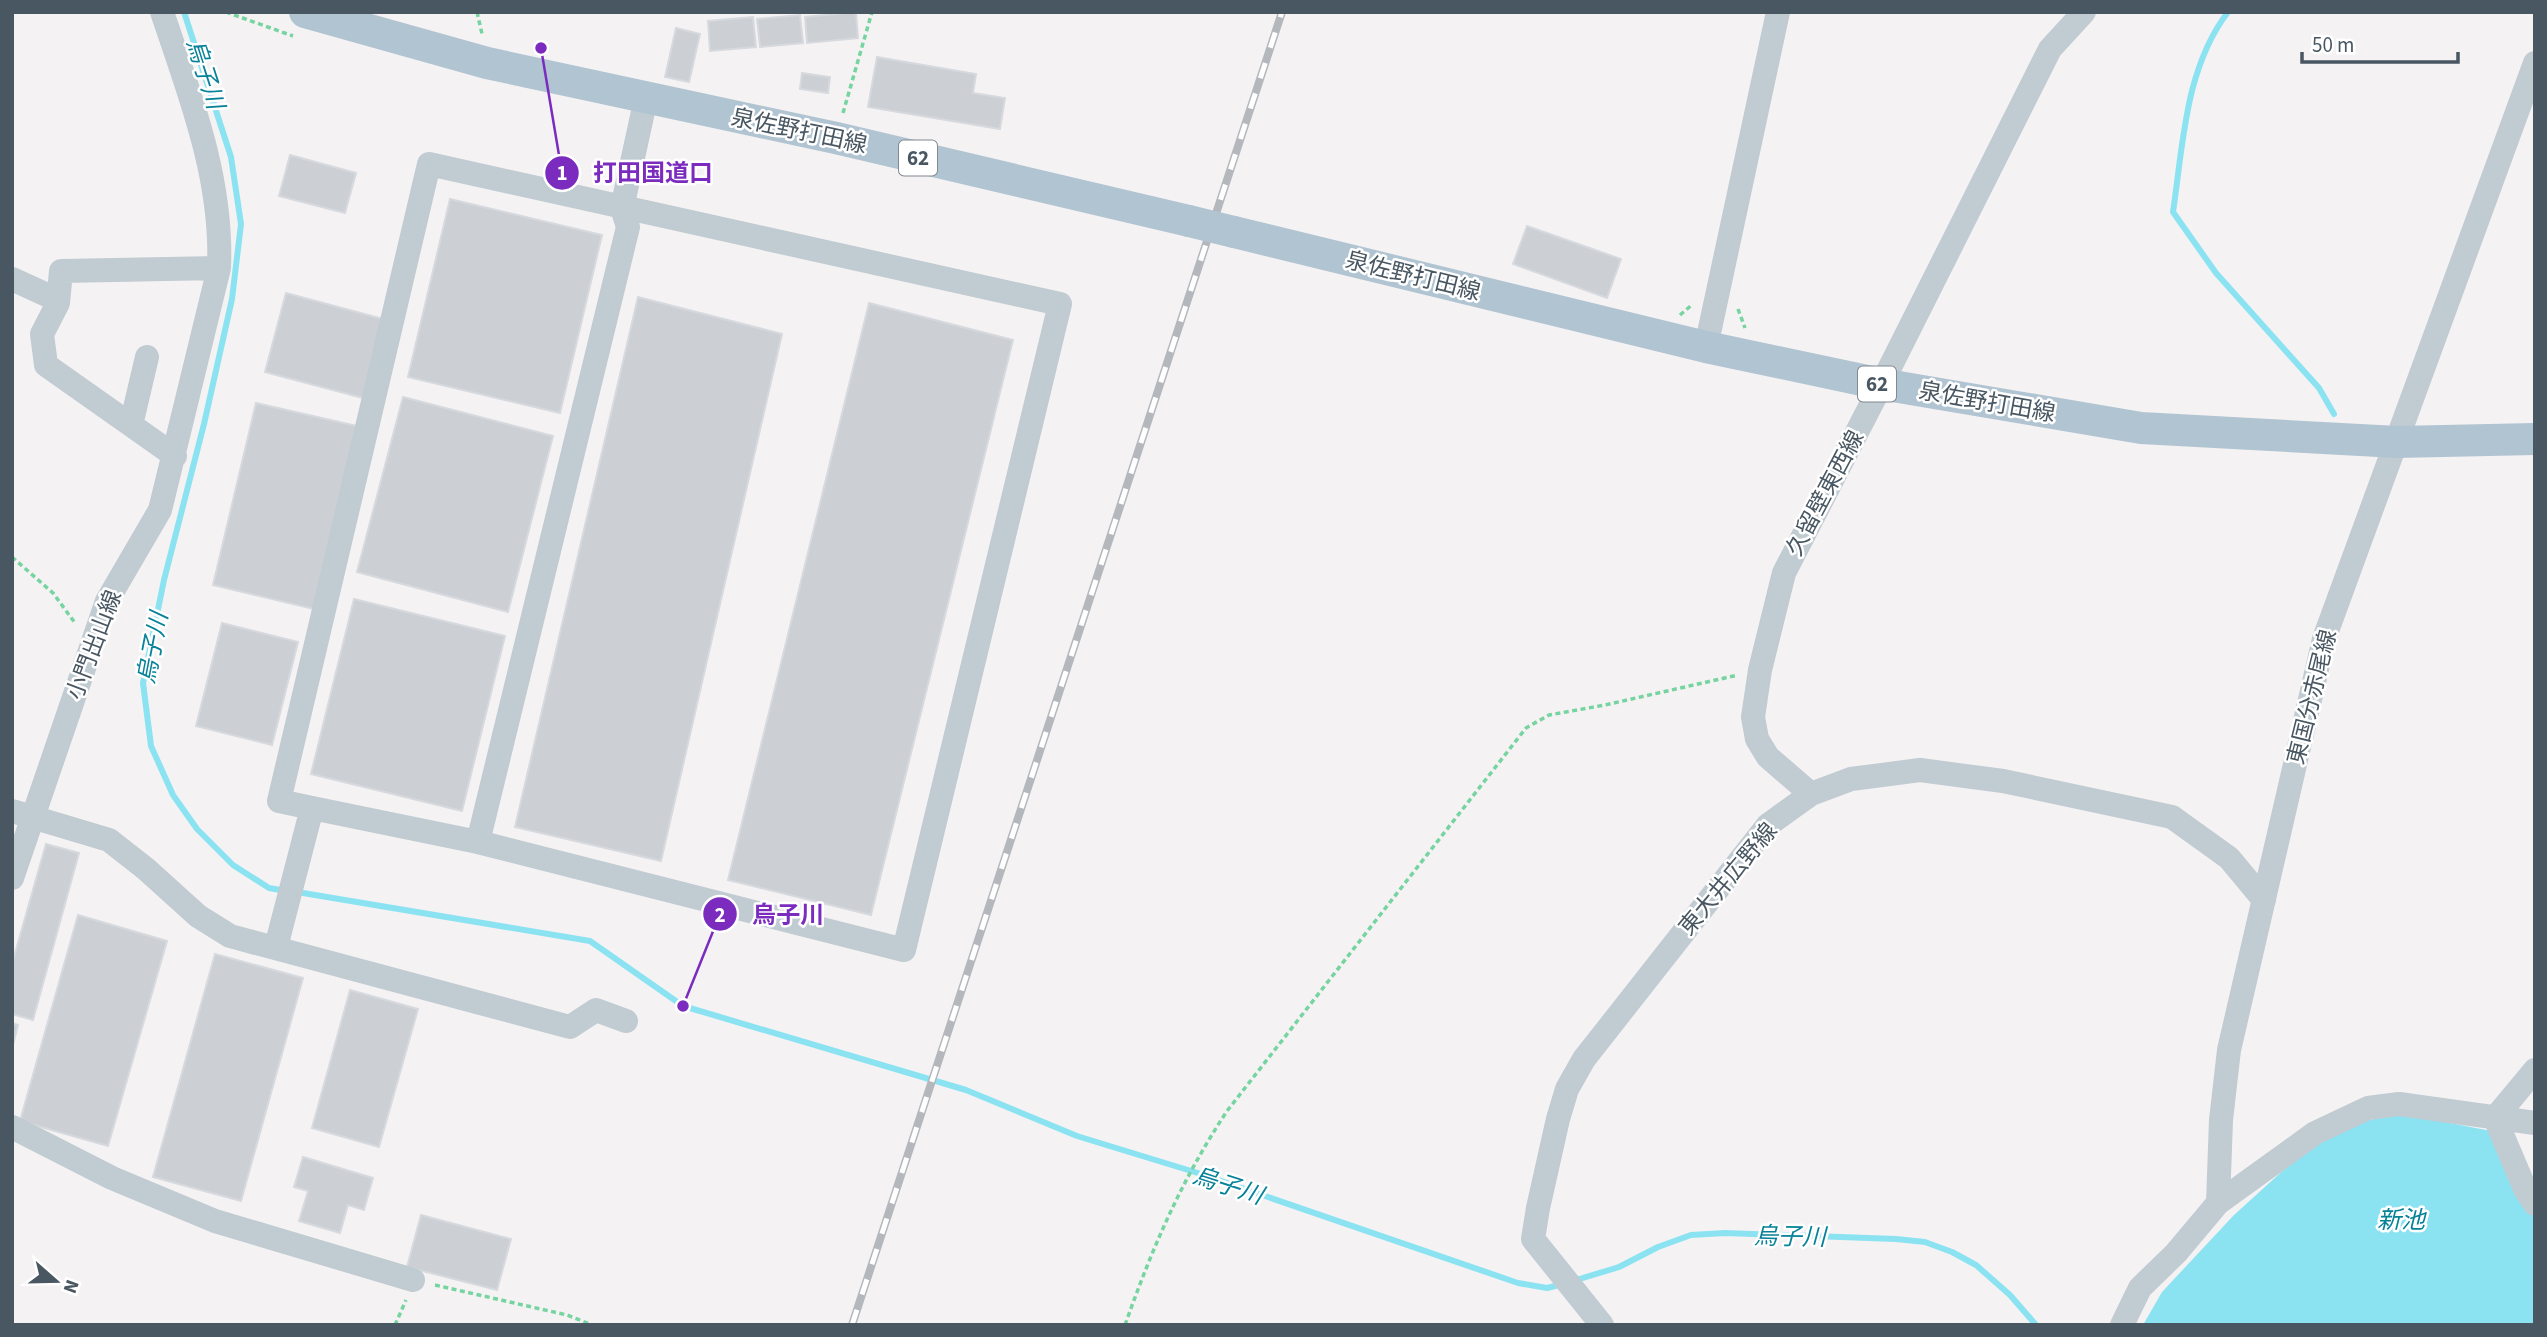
<svg xmlns="http://www.w3.org/2000/svg" width="2547" height="1337" viewBox="0 0 2547 1337" font-family="'Source Sans 3','Noto Sans JP',sans-serif">
<style>
.water{fill:#8be3f2}
.lines{fill:none;stroke-linecap:round;stroke-linejoin:round}
.stream{stroke:#8be3f2;stroke-width:6}
.building{fill:#ccd0d5;stroke:#d6d9de;stroke-width:2}
.path{stroke:#75d4a0;stroke-width:3.5;stroke-dasharray:5 3.5;stroke-linecap:butt}
.minor{stroke:#c0cbd2;stroke-width:24}
.major{stroke:#b1c4d2;stroke-width:32}
.rail-casing{stroke:#b4b8bd;stroke-width:8}
.rail{stroke:#fff;stroke-width:5;stroke-dasharray:16;stroke-linecap:butt}
.major-bridge{stroke:#b1c4d2;stroke-width:32}
.labels{text-anchor:middle;dominant-baseline:central;stroke-width:5;stroke-linejoin:round;paint-order:stroke}
.shield{fill:#fff;stroke:#808991;stroke-width:2}
.shield-label{font-size:21px;font-weight:bold;fill:#495762}
.street-label{font-size:23px;fill:#495762;stroke:#fff}
.water-label{font-size:24px;font-style:italic;fill:#068298;stroke:#fff}
.leader{fill:none;stroke:#7b2cbf;stroke-width:2.5}
.callout-dot{fill:#7b2cbf;stroke:#fff;stroke-width:2.5}
.mark-label{font-size:21px;text-anchor:middle;font-weight:bold;fill:#fff}
.callout-label{font-size:24px;text-anchor:middle;font-weight:bold;fill:#7b2cbf;stroke:#fff;stroke-width:5;stroke-linejoin:round;paint-order:stroke}
</style>
<rect width="100%" height="100%" fill="#f5f2f3"/>
<path class="water" d="M 2404,1114 L 2491,1131 L 2535,1219 L 2535,1325 L 2143,1325 L 2162,1292 L 2234,1215 L 2311,1145 L 2357,1122 Z"/>
<g class="lines">
<path class="stream" d="M 184,12 L 231,157 L 241,224 L 232,299 L 204,424 L 164,580 L 143,683 L 151,746 L 173,795 L 197,829 L 233,865 L 269,888 L 286,891
M 2228,12 C 2185,68 2183,145 2173,212 L 2216,273 L 2319,388 L 2334,414
M 297,892 L 590,941 L 683,1006 L 966,1090 L 1077,1136 L 1201,1174 L 1518,1283 L 1547,1288 L 1563,1284
M 1573,1281 L 1619,1267 L 1658,1247 L 1691,1235 L 1725,1233 L 1896,1239 L 1925,1242 L 1952,1252 L 1976,1265 L 2010,1295 L 2036,1325"/>
</g>
<path class="building" d="M 856,12 L 858,38 L 807,43 L 805,17 Z
M 800,15 L 803,43 L 760,47 L 757,19 Z
M 753,17 L 756,47 L 710,51 L 708,21 Z
M 676,28 L 700,34 L 689,82 L 665,77 Z
M 877,57 L 976,74 L 973,93 L 1005,98 L 1000,129 L 868,107 Z
M 802,73 L 830,77 L 828,93 L 800,89 Z
M 290,155 L 356,173 L 345,213 L 279,196 Z
M 450,199 L 602,235 L 560,413 L 408,377 Z
M 1527,226 L 1621,259 L 1607,298 L 1513,264 Z
M 286,293 L 383,319 L 363,398 L 265,372 Z
M 638,297 L 782,334 L 661,861 L 515,827 Z
M 869,303 L 1013,340 L 871,915 L 728,880 Z
M 403,397 L 553,436 L 508,612 L 357,572 Z
M 256,403 L 357,426 L 314,609 L 213,585 Z
M 354,599 L 505,636 L 462,811 L 311,774 Z
M 222,623 L 298,642 L 272,745 L 196,726 Z
M 46,844 L 79,853 L 33,1020 L 12,1014 L 12,964 Z
M 78,915 L 167,941 L 108,1146 L 20,1121 Z
M 215,954 L 303,978 L 241,1201 L 153,1177 Z
M 350,990 L 418,1009 L 379,1147 L 312,1128 Z
M 12,1023 L 18,1025 L 12,1049 Z
M 303,1157 L 373,1178 L 364,1210 L 348,1205 L 340,1233 L 299,1221 L 308,1191 L 294,1187 Z
M 421,1215 L 511,1239 L 497,1290 L 407,1267 Z"/>
<g class="lines">
<path class="path" d="M 226,12 L 293,36
M 477,12 L 482,34
M 843,113 L 872,12
M 1738,309 L 1745,328
M 1680,315 L 1693,304
M 12,557 L 53,593 L 75,623
M 435,1285 L 567,1315 L 592,1325
M 395,1325 L 406,1300
M 1125,1325 C 1153,1246 1181,1181 1227,1111 L 1526,728 L 1549,715 L 1605,705 L 1738,675"/>
<path class="minor" d="M 12,279 L 58,300
M 1706,347 L 1778,12
M 131,425 L 147,357
M 175,456 L 46,365 L 42,334 L 58,303 L 61,271 L 219,268
M 1811,794 L 1768,757 L 1757,739 L 1753,717 L 1760,670 L 1784,573 L 1873,401 L 2050,49 L 2084,12
M 312,808 L 279,801 L 429,164 L 1060,304 L 904,950 L 478,842
M 12,811 L 109,840 L 146,869 L 198,916 L 230,936 L 570,1027 L 596,1010 L 626,1021
M 12,878 L 107,601 L 160,510 L 219,268 C 223,179 190,95 162,12
M 276,947 L 312,808 L 478,842 L 628,227 L 622,208 L 646,98
M 2535,1070 L 2495,1118 L 2526,1191 L 2535,1204
M 12,1127 L 112,1178 L 215,1221 L 413,1280
M 2218,1203 L 2315,1133 L 2368,1108 L 2399,1104 L 2535,1123
M 1602,1325 L 1533,1239 L 1538,1208 L 1558,1119 L 1567,1089 L 1584,1059 L 1768,825 L 1811,794 L 1851,779 L 1920,770 L 2003,781 L 2172,817 L 2229,858 L 2264,900
M 2122,1325 L 2140,1288 L 2176,1253 L 2218,1203 L 2221,1120 L 2229,1050 L 2324,639 L 2535,63"/>
<path class="major" d="M 305,12 L 487,63 L 836,138 L 1189,221
M 1234,232 L 1706,347 L 1881,384 L 2141,428 L 2397,442 L 2535,439"/>
<defs>
<path id="rail" d="M 852,1325 L 1282,12"/>
</defs>
<use href="#rail" class="rail-casing"/>
<use href="#rail" class="rail"/>
<path class="major-bridge" d="M 1189,221 L 1234,232"/>
</g>
<g class="labels">
<g class="shield">
<rect x="899" y="140.5" width="38" height="35" rx="5"/>
<rect x="1858" y="366.5" width="38" height="35" rx="5"/>
</g>
<g class="shield-label">
<text x="918" y="158">62</text>
<text x="1877" y="384">62</text>
</g>
<g class="street-label">
<text transform="translate(799 131) rotate(12)">泉佐野打田線</text>
<text transform="translate(1413 276) rotate(14)">泉佐野打田線</text>
<text transform="translate(1987 402) rotate(10)">泉佐野打田線</text>
<text transform="translate(1825 493) rotate(-62)">久留壁東西線</text>
<text transform="translate(94 645) rotate(-69)">小門出山線</text>
<text transform="translate(2312 697) rotate(-76)">東国分赤尾線</text>
<text transform="translate(1728 879) rotate(-50)">東大井広野線</text>
</g>
<g class="water-label">
<text transform="translate(205 74) rotate(72)">烏子川</text>
<text transform="translate(153 648) rotate(-79)">烏子川</text>
<text transform="translate(1228 1186) rotate(18)">烏子川</text>
<text x="2401" y="1220">新池</text>
<text transform="translate(1790 1237) rotate(1)">烏子川</text>
</g>
</g>
<path class="leader" d="M541 48L562 173M683 1006L720 914"/>
<g class="callout-dot">
<circle cx="541" cy="48" r="7"/>
<circle cx="683" cy="1006" r="7"/>
<circle cx="562" cy="173" r="18"/>
<circle cx="720" cy="914" r="18"/>
</g>
<g class="mark-label">
<text x="562" y="180">1</text>
<text x="720" y="922">2</text>
</g>
<g class="callout-label">
<text x="653" y="181">打田国道口</text>
<text x="788" y="923">烏子川</text>
</g>
<rect width="2547" height="1337" fill="none" stroke="#495762" stroke-width="28"/>
<g transform="translate(56 1281) rotate(110)" stroke="#ffffff" stroke-width="5" paint-order="stroke">
<path d="M0-5L12 26L0 18L-12 26Z" fill="#495762"/>
<text y="-10" font-size="19" font-weight="bold" text-anchor="middle" fill="#495762">N</text>
</g>
<path d="M2302 52v10h156v-10" fill="none" stroke="#495762" stroke-width="3.5"/>
<text x="2312" y="52" font-size="21" fill="#495762" stroke="#ffffff" stroke-width="5" paint-order="stroke">50 m</text>
</svg>
